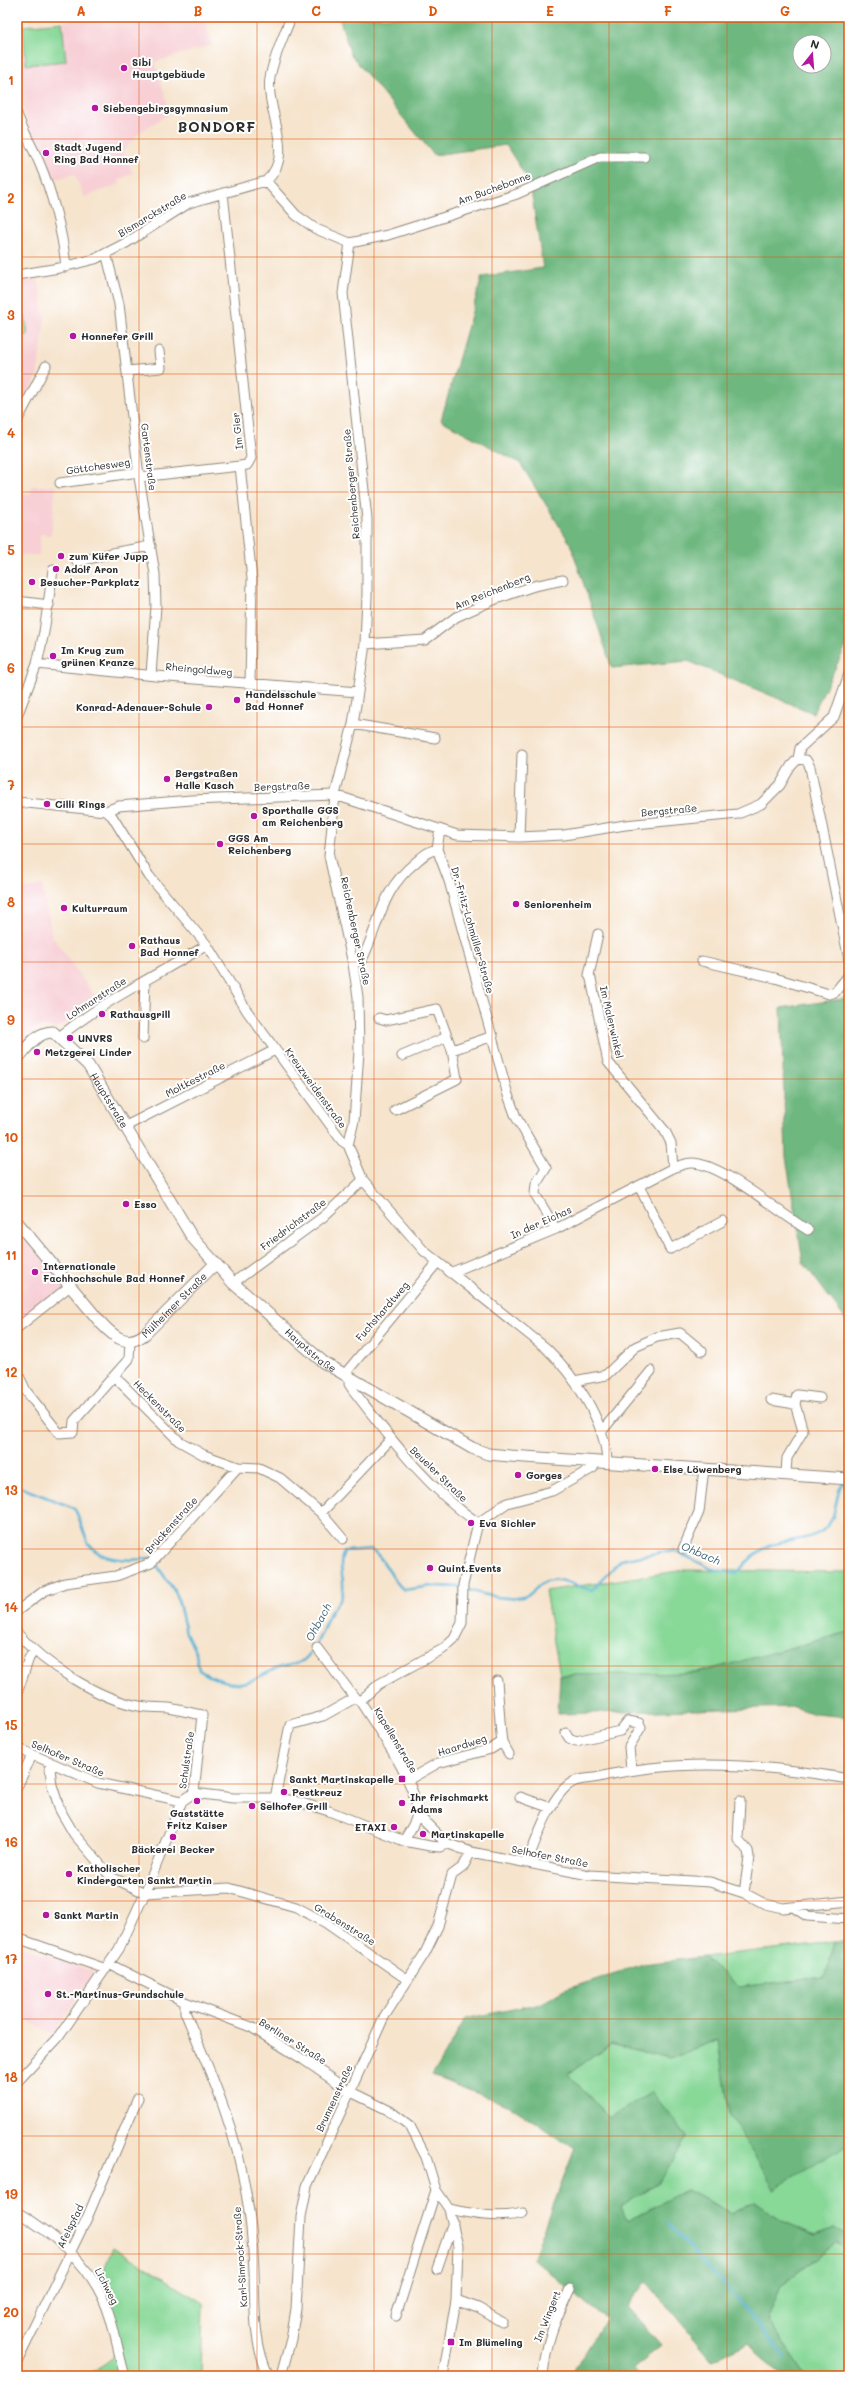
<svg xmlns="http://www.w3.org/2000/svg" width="866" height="2393" viewBox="0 0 866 2393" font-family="Mali,sans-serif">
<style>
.built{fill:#f7cfd5}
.green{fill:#88d898;stroke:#5a8262}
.forest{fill:#6eb880;stroke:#4c7256;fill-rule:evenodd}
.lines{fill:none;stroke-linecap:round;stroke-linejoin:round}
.stream{stroke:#57b2d5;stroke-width:2.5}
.minor-casing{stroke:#90887c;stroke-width:11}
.major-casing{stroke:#90887c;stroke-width:13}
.minor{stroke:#fff;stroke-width:9}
.major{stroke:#fff;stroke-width:11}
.grid{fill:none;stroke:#df570e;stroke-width:1;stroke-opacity:0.55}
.poi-dot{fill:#b5179e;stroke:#fff;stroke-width:1.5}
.labels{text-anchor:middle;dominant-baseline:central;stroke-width:4;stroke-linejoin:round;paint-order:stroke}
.poi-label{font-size:10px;font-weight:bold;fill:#2b2b2b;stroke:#fff;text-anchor:start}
.street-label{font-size:10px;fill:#2b2b2b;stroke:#fff}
.water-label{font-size:11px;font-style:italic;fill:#3d616f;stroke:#fff}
.district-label{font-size:14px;font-weight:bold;letter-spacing:1px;fill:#2b2b2b;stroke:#fff}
.neatline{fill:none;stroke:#df570e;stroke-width:1.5}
.grid-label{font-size:13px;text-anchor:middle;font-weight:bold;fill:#df570e}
</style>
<rect width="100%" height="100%" fill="#fff"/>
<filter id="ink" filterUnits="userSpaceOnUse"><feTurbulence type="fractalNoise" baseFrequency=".025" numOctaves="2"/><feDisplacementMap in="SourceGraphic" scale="8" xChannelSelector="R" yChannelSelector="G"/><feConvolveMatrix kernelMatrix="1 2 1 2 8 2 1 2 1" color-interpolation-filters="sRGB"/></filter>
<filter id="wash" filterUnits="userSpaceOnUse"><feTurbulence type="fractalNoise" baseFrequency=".012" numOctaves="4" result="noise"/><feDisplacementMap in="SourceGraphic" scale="16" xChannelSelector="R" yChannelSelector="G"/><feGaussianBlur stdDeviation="0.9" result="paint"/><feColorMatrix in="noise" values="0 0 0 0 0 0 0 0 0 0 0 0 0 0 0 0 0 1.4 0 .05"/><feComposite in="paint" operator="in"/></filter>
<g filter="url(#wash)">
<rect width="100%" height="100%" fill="#f6e4cd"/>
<path class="built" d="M 67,17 L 204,17 L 212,45 L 155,62 L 170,113 L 140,132 L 123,151 L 133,173 L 118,180 L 120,184 L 84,197 L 75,174 L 50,180 L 43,157 L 29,129 L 21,103 L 17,33 L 23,26 L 68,21 Z
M 38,279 L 45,319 L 37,376 L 21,407 L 17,408 L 17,283 Z
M 17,485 L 19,487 L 19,494 L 30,495 L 32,486 L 56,486 L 51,535 L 40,534 L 39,555 L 17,555 Z
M 42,885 L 52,936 L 99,1002 L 55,1030 L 46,1026 L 37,1029 L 17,1052 L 17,887 L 27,889 Z
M 17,1230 L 67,1287 L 17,1326 Z
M 17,1945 L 94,1972 L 54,2034 L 17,2016 Z"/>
<path class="green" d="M 62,22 L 66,61 L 26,65 L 23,26 Z
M 25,316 L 28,335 L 17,336 L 17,318 Z
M 685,1570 L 849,1572 L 849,1632 L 697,1673 L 560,1675 L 545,1591 Z
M 835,1942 L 824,1977 L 739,1987 L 703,1957 Z
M 719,2039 L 729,2113 L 846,2145 L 844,2100 L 849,2100 L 849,2236 L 835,2228 L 815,2235 L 782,2221 L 754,2202 L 731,2213 L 686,2190 L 627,2220 L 621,2207 L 660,2181 L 609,2118 L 568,2074 L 611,2044 L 669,2058 Z
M 836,2243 L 849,2250 L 849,2376 L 806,2376 L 767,2320 L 781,2285 Z
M 113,2247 L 203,2303 L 201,2376 L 87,2376 L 122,2350 L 99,2282 Z"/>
<path class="forest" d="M 339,17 L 849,17 L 849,640 L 813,713 L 688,661 L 612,668 L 570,543 L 520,463 L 441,420 L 482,277 L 543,268 L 530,183 L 506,145 L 434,155 L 351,55 ZM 800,42 L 824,42 L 824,66 L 800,66 Z
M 849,998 L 849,1324 L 803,1262 L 786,1157 L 781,1008 Z
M 849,1632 L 849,1717 L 815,1714 L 794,1707 L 558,1714 L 560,1675 L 697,1673 Z
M 849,1940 L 849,2063 L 844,2100 L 847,2145 L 774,2189 L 729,2113 L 719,2039 L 669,2058 L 611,2044 L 568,2074 L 609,2118 L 652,2092 L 687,2137 L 660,2181 L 621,2207 L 627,2220 L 686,2190 L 731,2213 L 754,2202 L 782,2221 L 815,2235 L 835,2228 L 849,2236 L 849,2250 L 836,2243 L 781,2285 L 767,2320 L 806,2376 L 780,2376 L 749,2343 L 712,2360 L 646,2281 L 627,2307 L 662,2346 L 633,2369 L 640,2376 L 579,2376 L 574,2369 L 606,2319 L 533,2259 L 575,2148 L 510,2106 L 432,2076 L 465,2019 L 542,2003 L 567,1989 L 643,1964 L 703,1957 L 739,1987 L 824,1977 L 835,1942 Z"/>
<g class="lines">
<path class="stream" d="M 17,1486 L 74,1508 C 81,1519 82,1531 88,1542 C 98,1562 132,1561 151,1558
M 154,1561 L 177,1595 L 186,1633 L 196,1653 L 199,1670 C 210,1678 233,1686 247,1682 C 258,1679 267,1672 278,1668 C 288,1664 300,1666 308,1656 C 319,1644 323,1627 330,1613 C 333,1607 340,1602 342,1595 C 347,1580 336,1569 344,1551 L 371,1549 C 386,1559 390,1579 404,1590 L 432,1586 L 460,1587
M 465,1589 C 481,1594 513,1603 528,1595 C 537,1590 540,1581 551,1580 C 564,1578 579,1588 592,1590 L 621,1560 L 673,1550 L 712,1569 L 736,1574 C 745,1563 755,1552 769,1546 C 787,1539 805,1542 822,1531 C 840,1518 832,1497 844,1481
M 668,2224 L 738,2300 L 784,2358"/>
</g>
</g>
<g filter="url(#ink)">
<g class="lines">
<defs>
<path id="minor" d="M 17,114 C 23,131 32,146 39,162 C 52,192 63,234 66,267
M 266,181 L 296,215 L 316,229 L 350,243
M 350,243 L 388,235 L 517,194 L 600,157 L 644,157
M 106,253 L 119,304 L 139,477 L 155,574 L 156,606 L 151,675
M 17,275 L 59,268 L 95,259 L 126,243 L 189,203 L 266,181 C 297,154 265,111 270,78 C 273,58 284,36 291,17
M 127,371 L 161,368 L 159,351
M 17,421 L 46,366
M 240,466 L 252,579 L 250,684
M 139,477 L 240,466 L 247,465 L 251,458 L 223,193
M 60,483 L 139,472
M 77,562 L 112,553 L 151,546
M 17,601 L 49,605
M 365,644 L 425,640 L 456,617 L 496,599 L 534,586 L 563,580
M 37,664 L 156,676 L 358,692
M 17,716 L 37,664 L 44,632 L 53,570
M 353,724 L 435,738
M 798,759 L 806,760 L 810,767 L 849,960
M 17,802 L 106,811 L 119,806 L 191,800 L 335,795 L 457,835 L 519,837 L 564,835 L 625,825 L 738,814 L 761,804 L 780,785 L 791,766 L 798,759 L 800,748 L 834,717 L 849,674
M 106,811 L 112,816 L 149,876 L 207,945 L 247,1011 L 342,1141 L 348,1145 L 363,1180 L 424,1251 L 546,1348 C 574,1375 606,1422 607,1462
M 440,830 L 437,849 L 449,881 L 508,1095 L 516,1117 L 546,1168 L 536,1184 L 535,1194 L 556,1229
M 519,837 L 522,754
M 598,934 L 589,975 L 591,979 L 608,1062 L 665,1131 L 671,1143 L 673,1168
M 702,961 L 775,978 L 829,994 L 835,992 L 849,975
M 353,964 L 362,960 C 381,921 380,891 416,862 C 423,856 428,851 437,849
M 379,1018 L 386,1020 L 437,1009 L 452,1050 L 457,1079 L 395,1110
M 59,1037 C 105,1000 157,975 207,945
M 143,1039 L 145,981
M 452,1050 L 493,1036
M 402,1056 L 447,1037
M 124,1127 L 275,1050
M 348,1145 L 354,1121 L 359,1052 L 358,997 L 353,964 L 329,856 L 335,795 L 353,724 L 358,692 L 365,644 L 367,597 L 367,519 L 343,293 L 350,243
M 639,1186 L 670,1249 L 723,1221
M 450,1273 L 556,1229 L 673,1168 C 679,1166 685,1163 691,1163 C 721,1162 780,1214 808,1230
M 233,1283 L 323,1217 L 363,1180
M 17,1328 L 70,1286
M 17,1372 L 26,1391 L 59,1433 L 73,1432 L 74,1421 L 129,1359 L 130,1342
M 344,1375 L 437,1263
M 114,1376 L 179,1441 L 204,1455 L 238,1467
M 350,1379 L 349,1384 L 353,1390 C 391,1439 426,1487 478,1523
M 574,1381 L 606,1375 L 635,1347 L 657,1337 L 680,1333 L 702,1351
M 771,1400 L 795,1404
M 602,1431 L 651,1371
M 786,1474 L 787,1458 L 803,1431 L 795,1404 L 797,1395 L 820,1398
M 321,1513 L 343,1539
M 478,1523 L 507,1503 L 552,1491 L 593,1468 L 596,1462
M 683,1549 L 699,1512 L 704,1468
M 17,1611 L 44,1591 L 65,1583 L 116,1576 L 151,1563 L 238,1467 L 259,1468 L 280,1478 L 321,1513 L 391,1439
M 17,1633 C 44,1664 98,1699 139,1706 C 149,1708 159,1707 169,1708 C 180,1710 192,1713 202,1715 L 194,1793
M 317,1648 L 355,1698 L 360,1701
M 497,1681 L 501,1734 L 502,1742 L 509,1754
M 17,1693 L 29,1658 L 34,1651
M 360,1701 L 379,1684 L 443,1649 L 454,1639 L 462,1623 L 463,1585 L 478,1523
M 360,1701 C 377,1728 417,1782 417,1813 C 417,1821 408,1833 404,1841
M 566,1733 L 569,1738 L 576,1741 L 620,1731 L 628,1721 L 639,1723 L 641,1727 L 629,1747 L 631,1769
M 17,1748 L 98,1783 L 182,1801
M 49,1761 L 52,1785 L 60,1810 L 74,1834 L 111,1877 L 145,1893 L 229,1888 L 296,1907 L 326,1923 L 408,1980
M 408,1780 L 438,1763 L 491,1749 L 502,1742
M 17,1787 L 32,1755
M 194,1793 L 233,1798 L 275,1798 L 295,1801 L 329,1811 L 404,1841 L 430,1846 L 440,1847 L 446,1843
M 520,1797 L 551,1808
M 275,1798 L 290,1725 L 323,1716 L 355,1698
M 740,1801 L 738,1839 L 748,1851 L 749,1857 L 744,1893
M 418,1815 L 446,1843 L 471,1852 L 589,1875 L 710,1882 L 744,1893 L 765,1904 L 783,1908 L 849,1901
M 527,1863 C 535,1842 552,1792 573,1782 C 580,1778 591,1779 599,1777 C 681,1757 767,1765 849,1779
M 796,1909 L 807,1916 L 849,1919
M 17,1938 L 106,1969
M 109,1964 L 185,2002 L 251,2027 L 304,2060 L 349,2091 L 390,2111 L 410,2126 L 426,2157 L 436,2190 L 449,2209 L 458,2246 L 456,2300 L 443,2376
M 185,2002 L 185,2012 C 210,2071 236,2129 246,2193 C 251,2219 253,2245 254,2271 C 255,2305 253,2345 269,2376
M 17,2082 L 58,2038 L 119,1949 L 145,1893 L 182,1801 L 194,1793
M 449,2209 C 473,2214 498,2219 523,2213
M 17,2212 C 58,2236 96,2270 110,2317 C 116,2336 119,2356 125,2376
M 437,2269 L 453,2222
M 456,2300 L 478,2308 L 502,2322
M 396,2316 L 436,2190
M 17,2362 L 87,2218 L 138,2098
M 281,2376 L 291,2339 L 296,2309 L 301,2217 L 307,2186 L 384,2017 L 425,1953 L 438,1926 L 452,1875 L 463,1867 L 471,1852
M 543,2376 C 546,2340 555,2321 570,2289"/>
<g id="major">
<path id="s1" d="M 17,1059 C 28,1047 36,1032 53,1032 L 88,1065 L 192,1237 L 233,1283 L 323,1362 L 472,1448 L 488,1454 L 510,1456 L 849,1479"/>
<path id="s2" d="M 17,1222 L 101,1323 C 114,1337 127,1348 145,1334 L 215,1264"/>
</g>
</defs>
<use href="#minor" class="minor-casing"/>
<use href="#major" class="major-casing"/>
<use href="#minor" class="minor"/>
<use href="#major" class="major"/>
</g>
</g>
<path class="grid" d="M 139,17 L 139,2376M 257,17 L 257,2376M 374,17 L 374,2376M 492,17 L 492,2376M 609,17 L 609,2376M 727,17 L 727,2376M 17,139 L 849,139M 17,257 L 849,257M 17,374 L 849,374M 17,492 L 849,492M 17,609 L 849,609M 17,727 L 849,727M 17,844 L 849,844M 17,962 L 849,962M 17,1079 L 849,1079M 17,1196 L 849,1196M 17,1314 L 849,1314M 17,1431 L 849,1431M 17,1549 L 849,1549M 17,1666 L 849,1666M 17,1784 L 849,1784M 17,1901 L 849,1901M 17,2019 L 849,2019M 17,2136 L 849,2136M 17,2254 L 849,2254"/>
<g class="poi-dot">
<circle cx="124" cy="68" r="4"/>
<circle cx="95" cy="108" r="4"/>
<circle cx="46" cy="153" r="4"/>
<circle cx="73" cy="336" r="4"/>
<circle cx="61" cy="556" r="4"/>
<circle cx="56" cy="569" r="4"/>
<circle cx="32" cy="582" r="4"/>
<circle cx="53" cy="656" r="4"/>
<circle cx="237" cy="700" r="4"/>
<circle cx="209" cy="707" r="4"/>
<circle cx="167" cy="779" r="4"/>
<circle cx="47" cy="804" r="4"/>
<circle cx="254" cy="816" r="4"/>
<circle cx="220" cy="844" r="4"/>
<circle cx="516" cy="904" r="4"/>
<circle cx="64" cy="908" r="4"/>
<circle cx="132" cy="946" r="4"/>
<circle cx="102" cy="1014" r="4"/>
<circle cx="70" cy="1038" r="4"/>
<circle cx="37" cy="1052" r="4"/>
<circle cx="126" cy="1204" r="4"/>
<circle cx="35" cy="1272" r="4"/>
<circle cx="655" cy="1469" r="4"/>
<circle cx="518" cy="1475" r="4"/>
<circle cx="471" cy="1523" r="4"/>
<circle cx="430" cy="1568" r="4"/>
<rect x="398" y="1775" width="8" height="8" rx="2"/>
<circle cx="284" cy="1792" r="4"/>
<circle cx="197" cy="1801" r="4"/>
<circle cx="402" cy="1803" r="4"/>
<circle cx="252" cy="1806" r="4"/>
<circle cx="394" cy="1827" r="4"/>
<circle cx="423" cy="1834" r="4"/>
<circle cx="173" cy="1837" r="4"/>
<circle cx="69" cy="1874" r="4"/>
<circle cx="46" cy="1915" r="4"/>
<circle cx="48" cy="1994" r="4"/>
<rect x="447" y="2338" width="8" height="8" rx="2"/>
</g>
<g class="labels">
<g class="poi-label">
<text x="132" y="62">Sibi<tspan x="132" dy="12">Hauptgebäude</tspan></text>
<text x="103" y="108">Siebengebirgsgymnasium</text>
<text x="54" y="147">Stadt Jugend<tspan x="54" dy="12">Ring Bad Honnef</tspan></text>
<text x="81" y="336">Honnefer Grill</text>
<text x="69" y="556">zum Küfer Jupp</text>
<text x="64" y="569">Adolf Aron</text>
<text x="40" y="582">Besucher-Parkplatz</text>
<text x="61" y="650">Im Krug zum<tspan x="61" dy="12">grünen Kranze</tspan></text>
<text x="245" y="694">Handelsschule<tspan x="245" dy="12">Bad Honnef</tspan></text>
<text x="201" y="707" text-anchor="end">Konrad-Adenauer-Schule</text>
<text x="175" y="773">Bergstraßen<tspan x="175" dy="12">Halle Kasch</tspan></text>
<text x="55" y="804">Cilli Rings</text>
<text x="262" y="810">Sporthalle GGS<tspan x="262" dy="12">am Reichenberg</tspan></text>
<text x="228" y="838">GGS Am<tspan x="228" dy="12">Reichenberg</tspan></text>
<text x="524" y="904">Seniorenheim</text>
<text x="72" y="908">Kulturraum</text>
<text x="140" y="940">Rathaus<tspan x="140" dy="12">Bad Honnef</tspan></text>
<text x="110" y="1014">Rathausgrill</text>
<text x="78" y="1038">UNVRS</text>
<text x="45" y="1052">Metzgerei Linder</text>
<text x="134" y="1204">Esso</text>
<text x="43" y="1266">Internationale<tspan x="43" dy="12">Fachhochschule Bad Honnef</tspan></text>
<text x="663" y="1469">Else Löwenberg</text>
<text x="526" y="1475">Gorges</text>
<text x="479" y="1523">Eva Sichler</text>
<text x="438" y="1568">Quint.Events</text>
<text x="394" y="1779" text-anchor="end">Sankt Martinskapelle</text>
<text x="292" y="1792">Pestkreuz</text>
<text x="410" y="1797">Ihr frischmarkt<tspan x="410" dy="12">Adams</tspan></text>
<text x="260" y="1806">Selhofer Grill</text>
<text x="197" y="1813" text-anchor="middle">Gaststätte<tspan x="197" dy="12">Fritz Kaiser</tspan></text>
<text x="386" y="1827" text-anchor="end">ETAXI</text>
<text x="431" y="1834">Martinskapelle</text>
<text x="173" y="1849" text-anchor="middle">Bäckerei Becker</text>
<text x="77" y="1868">Katholischer<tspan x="77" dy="12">Kindergarten Sankt Martin</tspan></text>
<text x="54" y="1915">Sankt Martin</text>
<text x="56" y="1994">St.-Martinus-Grundschule</text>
<text x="459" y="2342">Im Blümeling</text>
</g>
<g class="street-label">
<text transform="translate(494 188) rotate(-20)">Am Buchebonne</text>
<text transform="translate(152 214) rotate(-31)">Bismarckstraße</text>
<text transform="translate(237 431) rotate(-96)">Im Gier</text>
<text transform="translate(149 457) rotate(83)">Gartenstraße</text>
<text transform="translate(98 466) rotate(-8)">Göttchesweg</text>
<text transform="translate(351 484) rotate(-95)">Reichenberger Straße</text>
<text transform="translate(492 591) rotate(-22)">Am Reichenberg</text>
<text transform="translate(199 669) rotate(5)">Rheingoldweg</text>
<text transform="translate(282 786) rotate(-2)">Bergstraße</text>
<text transform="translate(669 810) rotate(-5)">Bergstraße</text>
<text transform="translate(473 930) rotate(74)">Dr.-Fritz-Lohmüller-Straße</text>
<text transform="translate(356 931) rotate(78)">Reichenberger Straße</text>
<text transform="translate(96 998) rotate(-33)">Lohmarstraße</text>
<text transform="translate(612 1022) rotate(77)">Im Malerwinkel</text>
<text transform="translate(195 1079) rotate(-27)">Moltkestraße</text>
<text transform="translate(316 1088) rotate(54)">Kreuzweidenstraße</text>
<text stroke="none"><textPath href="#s1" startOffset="136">Hauptstraße</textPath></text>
<text transform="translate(541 1222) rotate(-24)">In der Eichas</text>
<text transform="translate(293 1224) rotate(-37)">Friedrichstraße</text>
<text stroke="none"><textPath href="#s2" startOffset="224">Mülheimer Straße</textPath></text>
<text transform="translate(382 1311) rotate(-49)">Fuchshardtweg</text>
<text stroke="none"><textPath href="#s1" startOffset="460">Hauptstraße</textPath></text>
<text transform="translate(160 1406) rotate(45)">Heckenstraße</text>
<text transform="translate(439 1474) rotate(44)">Beueler Straße</text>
<text transform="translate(171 1525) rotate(-48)">Brückenstraße</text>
<text transform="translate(396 1740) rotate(59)">Kapellenstraße</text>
<text transform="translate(462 1745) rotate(-17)">Haardweg</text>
<text transform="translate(68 1758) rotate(23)">Selhofer Straße</text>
<text transform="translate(186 1760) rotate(-82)">Schulstraße</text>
<text transform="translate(550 1856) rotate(11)">Selhofer Straße</text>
<text transform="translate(345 1924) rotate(32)">Grabenstraße</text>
<text transform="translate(293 2041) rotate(32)">Berliner Straße</text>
<text transform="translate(334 2098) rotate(-65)">Brunnenstraße</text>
<text transform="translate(70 2226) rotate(-64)">Afelspfad</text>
<text transform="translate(240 2257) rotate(-94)">Karl-Simrock-Straße</text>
<text transform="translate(107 2286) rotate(63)">Lichweg</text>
<text transform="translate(547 2316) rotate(-68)">Im Wingert</text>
</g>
<g class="water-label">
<text transform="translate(701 1553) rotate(23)">Ohbach</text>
<text transform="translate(318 1622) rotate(-61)">Ohbach</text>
</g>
<g class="district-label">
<text x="217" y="126">BONDORF</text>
</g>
</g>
<rect width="866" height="2393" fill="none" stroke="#fff" stroke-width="44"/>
<g transform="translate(812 54) rotate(17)"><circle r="19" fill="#ffffff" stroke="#aaaaaa"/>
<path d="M0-3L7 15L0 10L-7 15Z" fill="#b5179e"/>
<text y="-6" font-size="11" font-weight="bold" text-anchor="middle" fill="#2b2b2b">N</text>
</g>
<rect x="22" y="22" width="822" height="2349" class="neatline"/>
<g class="grid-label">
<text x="81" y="16">A</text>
<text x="198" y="16">B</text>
<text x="316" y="16">C</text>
<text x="433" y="16">D</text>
<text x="550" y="16">E</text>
<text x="668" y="16">F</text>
<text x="785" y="16">G</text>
<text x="11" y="85">1</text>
<text x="11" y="203">2</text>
<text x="11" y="320">3</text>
<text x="11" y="438">4</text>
<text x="11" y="555">5</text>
<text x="11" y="673">6</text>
<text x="11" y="790">7</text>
<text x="11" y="907">8</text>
<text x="11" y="1025">9</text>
<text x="11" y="1142">10</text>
<text x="11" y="1260">11</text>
<text x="11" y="1377">12</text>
<text x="11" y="1495">13</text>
<text x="11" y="1612">14</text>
<text x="11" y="1730">15</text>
<text x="11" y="1847">16</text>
<text x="11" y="1964">17</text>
<text x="11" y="2082">18</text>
<text x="11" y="2199">19</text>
<text x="11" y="2317">20</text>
</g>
</svg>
